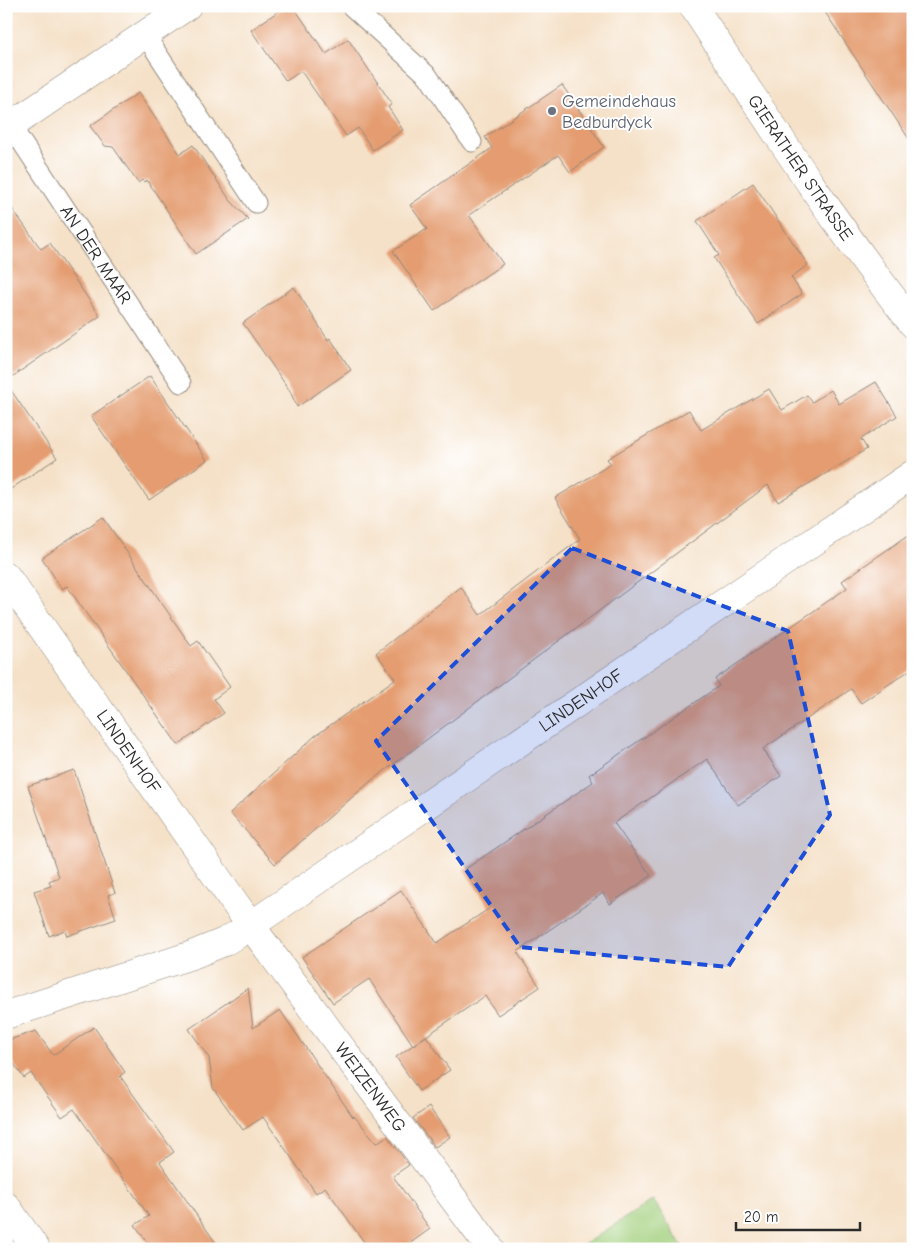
<svg xmlns="http://www.w3.org/2000/svg" width="919" height="1255" viewBox="0 0 919 1255" font-family="'Comic Neue',sans-serif">
<style>
.green{fill:#a1cf7c;stroke:#667d54}
.building{fill:#e49c70}
.lines{fill:none;stroke-linecap:round;stroke-linejoin:round}
.service-casing{stroke:#90867a;stroke-width:21}
.minor-casing{stroke:#90867a;stroke-width:29}
.secondary-casing{stroke:#90867a;stroke-width:29}
.service{stroke:#fff;stroke-width:19}
.minor{stroke:#fff;stroke-width:28}
.secondary{stroke:#fff;stroke-width:28}
.marked{fill:#1d4ed8;fill-opacity:0.2;stroke:#1d4ed8;stroke-width:4;stroke-dasharray:10 6;stroke-linejoin:round}
.worship-dot{fill:#6b7280;stroke:#fff;stroke-width:2}
.labels{text-anchor:middle;dominant-baseline:central;stroke-width:4;stroke-linejoin:round;paint-order:stroke}
.worship-label{font-size:18px;fill:#5b616d;stroke:#fff;text-anchor:start}
.street-label{font-size:18px;fill:#2b2b2b;stroke:#fff}
</style>
<rect width="100%" height="100%" fill="#fff"/>
<filter id="ink" filterUnits="userSpaceOnUse"><feTurbulence type="fractalNoise" baseFrequency=".02" numOctaves="2"/><feDisplacementMap in="SourceGraphic" scale="10" xChannelSelector="R" yChannelSelector="G"/><feConvolveMatrix kernelMatrix="1 2 1 2 8 2 1 2 1" color-interpolation-filters="sRGB"/></filter>
<filter id="wash" filterUnits="userSpaceOnUse"><feTurbulence type="fractalNoise" baseFrequency=".0096" numOctaves="4" result="noise"/><feDisplacementMap in="SourceGraphic" scale="20" xChannelSelector="R" yChannelSelector="G"/><feGaussianBlur stdDeviation="1.12" result="paint"/><feColorMatrix in="noise" values="0 0 0 0 0 0 0 0 0 0 0 0 0 0 0 0 0 1.4 0 .05"/><feComposite in="paint" operator="in"/></filter>
<g filter="url(#wash)">
<rect width="100%" height="100%" fill="#f5e1c8"/>
<path class="green" d="M 653,1200 L 684,1249 L 577,1249 Z"/>
<g id="blocks">
<path class="building" d="M 286,6 L 293,6 L 326,54 L 348,39 L 392,104 L 388,107 L 403,130 L 373,150 L 358,128 L 346,136 L 301,71 L 286,81 L 251,30 Z
M 821,6 L 913,6 L 913,145 Z
M 562,85 L 604,147 L 570,172 L 558,155 L 469,215 L 503,264 L 434,311 L 393,251 L 427,229 L 410,205 L 492,148 L 485,137 Z
M 138,93 L 180,154 L 193,145 L 230,200 L 248,219 L 196,254 L 147,180 L 144,182 L 142,180 L 138,183 L 113,147 L 105,146 L 90,126 Z
M 753,183 L 808,265 L 791,277 L 802,294 L 758,324 L 714,258 L 719,255 L 697,221 Z
M 6,200 L 41,249 L 50,243 L 100,316 L 6,381 Z
M 294,287 L 328,340 L 330,338 L 351,370 L 297,407 L 290,391 L 243,323 Z
M 150,376 L 207,460 L 149,500 L 91,416 Z
M 876,382 L 897,416 L 861,439 L 867,449 L 778,502 L 768,485 L 371,781 L 275,864 L 230,813 L 315,736 L 395,679 L 376,653 L 461,587 L 480,615 L 580,539 L 555,498 L 611,464 L 607,459 L 689,410 L 701,430 L 769,389 L 782,410 L 807,395 L 812,402 L 831,390 L 839,404 Z
M 6,383 L 57,458 L 6,492 Z
M 103,517 L 191,646 L 198,641 L 230,687 L 214,699 L 224,713 L 178,745 L 67,586 L 62,589 L 42,558 Z
M 913,532 L 913,668 L 861,703 L 851,689 L 763,749 L 781,776 L 738,805 L 707,759 L 614,823 L 651,876 L 610,904 L 603,893 L 517,952 L 540,987 L 498,1015 L 485,996 L 413,1045 L 369,979 L 333,1003 L 302,957 L 401,890 L 437,943 L 490,908 L 464,870 L 593,782 L 589,775 L 719,686 L 715,679 L 847,588 L 842,581 Z
M 74,770 L 115,893 L 108,895 L 116,919 L 67,936 L 65,930 L 49,936 L 34,891 L 51,886 L 49,881 L 59,877 L 28,786 Z
M 248,988 L 253,1028 L 280,1010 L 353,1117 L 354,1116 L 377,1143 L 387,1136 L 409,1165 L 393,1176 L 430,1229 L 402,1249 L 369,1249 L 325,1187 L 316,1193 L 263,1117 L 243,1130 L 213,1088 L 209,1058 L 189,1029 Z
M 94,1027 L 125,1072 L 120,1076 L 174,1152 L 160,1162 L 220,1249 L 152,1249 L 135,1225 L 149,1216 L 74,1109 L 62,1117 L 31,1073 L 24,1078 L 6,1053 L 6,1041 L 36,1031 L 53,1055 Z
M 426,1036 L 450,1070 L 419,1091 L 396,1057 Z
M 429,1107 L 450,1137 L 435,1147 L 413,1118 Z"/>
</g>
</g>
<g filter="url(#ink)">
<use href="#blocks" fill-opacity="0" stroke="#90867a" stroke-width="1"/>
<g class="lines">
<defs>
<g id="service">
<path d="M 351,6 L 428,76 L 472,142"/>
<path d="M 145,35 L 256,203"/>
<path id="s1" d="M 11,126 L 181,383"/>
</g>
<g id="minor">
<path d="M 6,129 L 187,6"/>
<path id="s2" d="M 6,576 L 251,926 L 490,1248 L 489,1249"/>
<path id="s3" d="M 6,1015 L 192,955 L 224,942 L 238,934 L 913,474"/>
<path d="M 6,1206 L 36,1249"/>
</g>
<g id="secondary">
<path id="s4" d="M 693,6 C 764,114 833,223 913,324"/>
</g>
</defs>
<use href="#service" class="service-casing"/>
<use href="#minor" class="minor-casing"/>
<use href="#secondary" class="secondary-casing"/>
<use href="#service" class="service"/>
<use href="#minor" class="minor"/>
<use href="#secondary" class="secondary"/>
</g>
</g>
<path class="marked" d="M 572,548 L 788,631 L 830,815 L 728,967 L 520,947 L 376,741 Z"/>
<circle class="worship-dot" cx="552" cy="111" r="5"/>
<g class="labels">
<g class="worship-label">
<text x="562" y="101">Gemeindehaus<tspan x="562" dy="21">Bedburdyck</tspan></text>
</g>
<g class="street-label">
<text stroke="none"><textPath href="#s4" startOffset="194">GIERATHER STRASSE</textPath></text>
<text stroke="none"><textPath href="#s1" startOffset="154">AN DER MAAR</textPath></text>
<text stroke="none"><textPath href="#s3" startOffset="661">LINDENHOF</textPath></text>
<text stroke="none"><textPath href="#s2" startOffset="214">LINDENHOF</textPath></text>
<text stroke="none"><textPath href="#s2" startOffset="628">WEIZENWEG</textPath></text>
</g>
</g>
<rect width="919" height="1255" fill="none" stroke="#fff" stroke-width="25"/>
<path d="M736 1222v8h124v-8" fill="none" stroke="#2b2b2b" stroke-width="2.5"/>
<text x="744" y="1222" font-size="15" fill="#2b2b2b" stroke="#ffffff" stroke-width="4" paint-order="stroke">20 m</text>
</svg>
